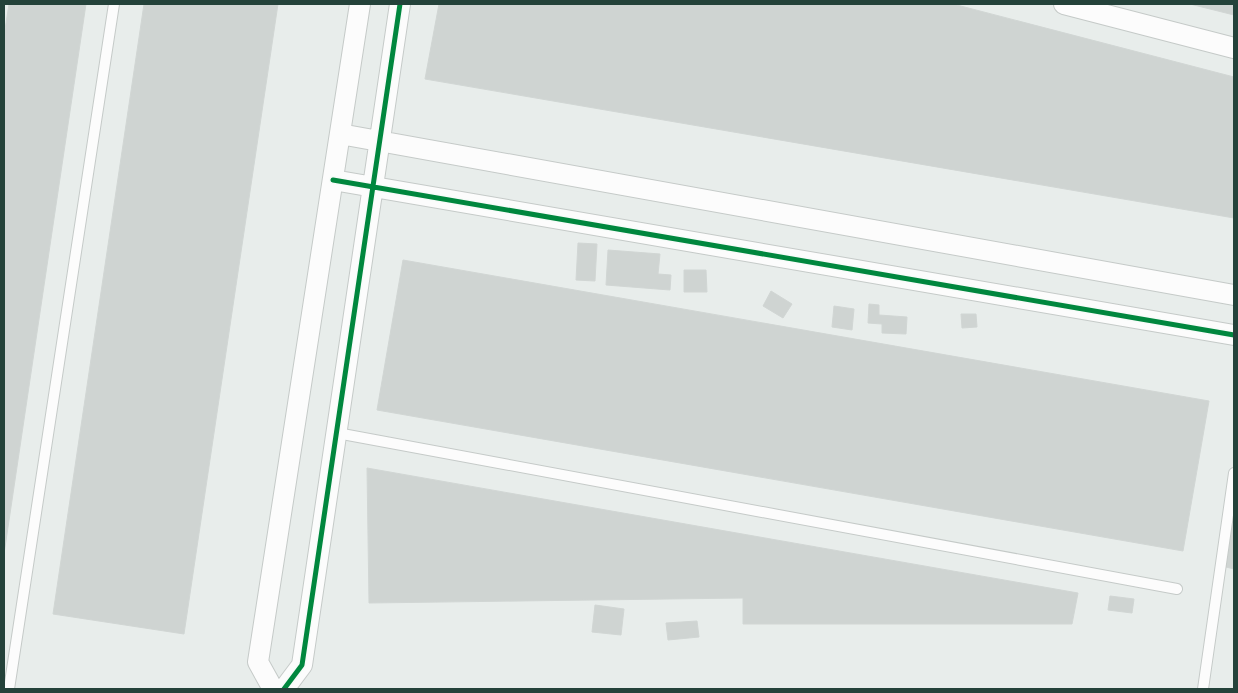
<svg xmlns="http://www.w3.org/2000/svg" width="1238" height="693" viewBox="0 0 1238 693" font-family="Arial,sans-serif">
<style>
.building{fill:#cfd4d2;stroke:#d1d6d4}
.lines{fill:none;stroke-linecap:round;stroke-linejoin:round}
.lane-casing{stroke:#c5cac8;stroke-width:12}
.street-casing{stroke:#c5cac8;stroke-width:22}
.lane{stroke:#fcfcfc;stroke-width:10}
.street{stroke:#fcfcfc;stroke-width:20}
.cycleway-casing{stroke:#f7fbf9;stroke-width:8}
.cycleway{stroke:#00873e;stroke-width:5}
</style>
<rect width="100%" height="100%" fill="#e8edeb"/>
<path class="building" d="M 9,4 L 86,4 L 4,554 L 4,36 Z
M 144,4 L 278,4 L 184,634 L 53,614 Z
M 439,4 L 953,4 L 1234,77 L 1234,218 L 425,79 Z
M 1190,4 L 1234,4 L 1234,15 Z
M 578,243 L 597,244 L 595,281 L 576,280 Z
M 608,250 L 660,254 L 658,274 L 671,275 L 670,290 L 606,285 Z
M 403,260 L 1209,401 L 1183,551 L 377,410 Z
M 684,270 L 706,270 L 707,292 L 684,292 Z
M 771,291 L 792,304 L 783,318 L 763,306 Z
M 869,304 L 879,305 L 879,315 L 907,317 L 906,334 L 882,333 L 882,324 L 868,323 Z
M 834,306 L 854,309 L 852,330 L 832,327 Z
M 961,314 L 976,314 L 977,327 L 962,328 Z
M 367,468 L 1078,593 L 1072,624 L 743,624 L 743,598 L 369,603 Z
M 1234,518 L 1234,569 L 1226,567 Z
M 1110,596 L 1134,599 L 1132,613 L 1108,610 Z
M 595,605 L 624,609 L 621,635 L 592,632 Z
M 697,621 L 699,637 L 668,640 L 666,623 Z"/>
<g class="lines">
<defs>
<path id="lane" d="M 337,433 L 1177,589
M 9,689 L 114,4
M 1203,689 L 1234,473"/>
<path id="street" d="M 1064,4 L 1234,48
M 340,134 L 1234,295
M 333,180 L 1234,335
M 273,689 L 258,662 L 360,4
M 284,689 L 302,665 L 400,4"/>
</defs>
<use href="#lane" class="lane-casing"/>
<use href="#street" class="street-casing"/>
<use href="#lane" class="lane"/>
<use href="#street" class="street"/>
<defs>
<path id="cycleway" d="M 333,180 L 1234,335
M 284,689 L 302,665 L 400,4"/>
</defs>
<use href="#cycleway" class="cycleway-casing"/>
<use href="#cycleway" class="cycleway"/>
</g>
<rect width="1238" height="693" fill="none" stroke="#24423a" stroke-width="10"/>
</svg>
